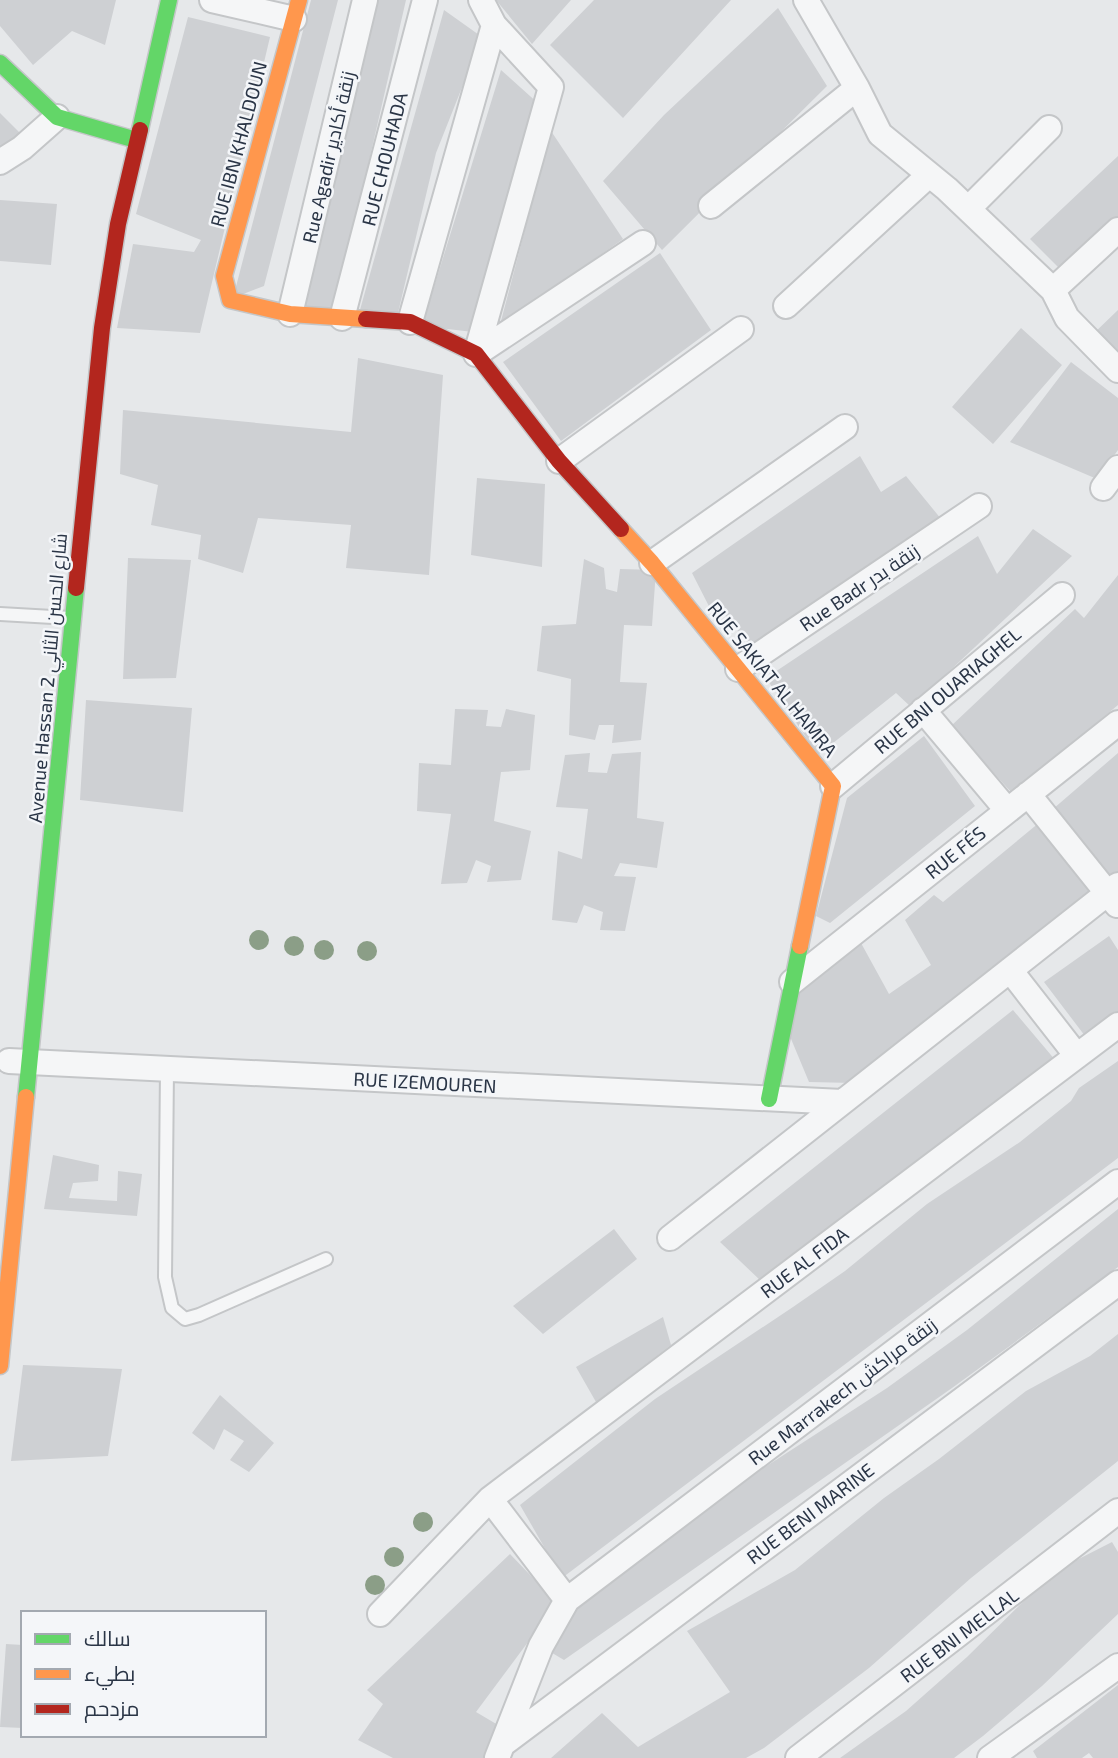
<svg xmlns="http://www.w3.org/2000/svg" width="1118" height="1758" viewBox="0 0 1118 1758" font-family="'Exo 2',Cairo,sans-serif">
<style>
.building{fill:#ced0d3}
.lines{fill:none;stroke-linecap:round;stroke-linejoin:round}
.lane-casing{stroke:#c4c6c8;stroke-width:16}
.street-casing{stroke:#c4c6c8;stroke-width:28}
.fast-casing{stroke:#c4c6c8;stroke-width:19}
.slow-casing{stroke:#c4c6c8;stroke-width:19}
.jam-casing{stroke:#c4c6c8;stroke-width:19}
.lane{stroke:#f5f6f7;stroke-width:12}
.street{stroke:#f5f6f7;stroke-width:24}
.fast{stroke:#63d668;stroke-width:16}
.slow{stroke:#ff974d;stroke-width:16}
.jam{stroke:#b3261e;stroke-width:16}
.tree{fill:#8b9e87}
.labels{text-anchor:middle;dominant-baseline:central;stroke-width:5;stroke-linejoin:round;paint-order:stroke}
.street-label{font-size:19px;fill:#2a3546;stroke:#f4f6f9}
</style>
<rect width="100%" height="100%" fill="#e6e8ea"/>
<path class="building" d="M 0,0 L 116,0 L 105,45 L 72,31 L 33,65 L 0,26 Z
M 311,0 L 338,0 L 264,286 L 233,298 Z
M 372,0 L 406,0 L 334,313 L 292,305 Z
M 496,0 L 571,0 L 532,44 Z
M 594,0 L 731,0 L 623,118 L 550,45 Z
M 778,8 L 827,86 L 662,250 L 603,181 L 664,115 Z
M 444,10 L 482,37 L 436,153 L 397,317 L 358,317 Z
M 188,17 L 270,37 L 200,333 L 117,328 L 133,244 L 194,252 L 201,240 L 136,214 Z
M 501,70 L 540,105 L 473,332 L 422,326 Z
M 0,113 L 20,133 L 0,153 Z
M 551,131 L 623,239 L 508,320 L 501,321 Z
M 1118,156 L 1118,216 L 1062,271 L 1030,239 Z
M 0,200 L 57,204 L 51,265 L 0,261 Z
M 660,253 L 711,330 L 561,441 L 503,362 Z
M 1118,310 L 1118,360 L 1091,336 Z
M 1021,328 L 1062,365 L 993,444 L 952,407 Z
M 358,358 L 443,375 L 429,575 L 346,568 L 351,525 L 258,518 L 243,573 L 198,559 L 201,535 L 151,525 L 158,485 L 120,474 L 123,410 L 351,432 Z
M 1071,362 L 1118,398 L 1118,450 L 1097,479 L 1010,442 Z
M 860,456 L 881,492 L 906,476 L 946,525 L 755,652 L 725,615 L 715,618 L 692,573 Z
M 477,478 L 545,484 L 542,567 L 471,555 Z
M 1033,529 L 1072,556 L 911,707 L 896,693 L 818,755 L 766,678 L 978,536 L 997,574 Z
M 128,558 L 191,560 L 176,678 L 123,679 Z
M 584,559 L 604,568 L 606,589 L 617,592 L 620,569 L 656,570 L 652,626 L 624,625 L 620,682 L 647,683 L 641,740 L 612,743 L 614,725 L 599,725 L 595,740 L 569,735 L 571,679 L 537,671 L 542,626 L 576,624 Z
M 1118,575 L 1118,705 L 1012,793 L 951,726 L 1075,609 L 1084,618 Z
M 86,700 L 192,708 L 183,812 L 80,800 Z
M 455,709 L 488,710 L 486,726 L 501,727 L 506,709 L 535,715 L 530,770 L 501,772 L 494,821 L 531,831 L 521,880 L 487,882 L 491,866 L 476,860 L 467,883 L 441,884 L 451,814 L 417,811 L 419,763 L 451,765 Z
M 924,736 L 975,806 L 830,923 L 816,916 L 847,798 Z
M 641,752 L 637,818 L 664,822 L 657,868 L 620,863 L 614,876 L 636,877 L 625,931 L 600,930 L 603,912 L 584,905 L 577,923 L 552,920 L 558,851 L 582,859 L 588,809 L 556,807 L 565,755 L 590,753 L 588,772 L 607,773 L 612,754 Z
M 1118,753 L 1118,877 L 1114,881 L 1053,809 Z
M 1040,822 L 1096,891 L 854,1083 L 809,1082 L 789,1034 L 795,995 L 861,943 L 889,994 L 931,965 L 905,920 L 934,895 L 943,902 Z
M 1109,936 L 1118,950 L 1118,1012 L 1085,1036 L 1044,982 Z
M 1013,1010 L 1056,1061 L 761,1281 L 720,1242 Z
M 1118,1061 L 1118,1158 L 562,1578 L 520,1505 L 655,1399 L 793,1307 L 845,1271 L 927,1204 L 1020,1142 L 1071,1101 L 1079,1088 Z
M 53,1155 L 99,1165 L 98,1181 L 73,1183 L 69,1198 L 117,1201 L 118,1171 L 142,1174 L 137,1216 L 44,1209 Z
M 1118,1209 L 1118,1267 L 952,1388 L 564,1660 L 537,1644 L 567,1610 L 762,1469 L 887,1388 L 967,1330 Z
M 614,1229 L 637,1259 L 543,1334 L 513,1306 Z
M 663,1317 L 671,1345 L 596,1402 L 576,1367 Z
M 1118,1334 L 1118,1461 L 971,1578 L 869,1668 L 764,1748 L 746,1758 L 551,1758 L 602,1713 L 638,1747 L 730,1692 L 687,1631 L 795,1570 L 884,1498 L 939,1459 L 1026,1391 L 1090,1356 Z
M 23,1365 L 122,1369 L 108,1456 L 11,1461 Z
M 220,1395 L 274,1443 L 249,1472 L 230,1460 L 244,1441 L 224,1429 L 214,1450 L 192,1433 Z
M 1112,1542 L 1118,1552 L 1118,1614 L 1042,1686 L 983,1736 L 954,1758 L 840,1758 L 906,1711 L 967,1657 L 1030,1595 L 1061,1568 Z
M 510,1554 L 557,1603 L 476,1712 L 498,1725 L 487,1758 L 393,1758 L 358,1740 L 383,1704 L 367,1690 Z
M 6,1644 L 23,1645 L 23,1728 L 0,1727 Z
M 1118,1685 L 1118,1758 L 1093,1758 L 1089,1753 L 1082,1758 L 1037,1758 L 1033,1751 Z"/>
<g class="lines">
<defs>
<path id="lane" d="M 0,614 L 70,618
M 167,1069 L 165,1277 L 172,1308 L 185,1319 L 199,1315 L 326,1259"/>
<path id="street" d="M 212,0 L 294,19
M 806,0 L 857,88 L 880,134 L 947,189 L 1053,290 L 1067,318 L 1118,370
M 0,162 L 22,148 L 57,117
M 711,206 L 857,88
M 968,209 L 1049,128
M 1053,290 L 1118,230
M 786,306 L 929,175
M 290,314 L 365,0
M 342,318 L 425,0
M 410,322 L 494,25
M 476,354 L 551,87 L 494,25 L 481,0
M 476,354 L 643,243
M 559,461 L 741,329
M 1103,488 L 1118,468
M 652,563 L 845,427
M 738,669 L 979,506
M 923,710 L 1007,810
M 833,786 L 1062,595
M 1028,794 L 1117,905
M 1010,970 L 1077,1056
M 792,982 L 1118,723
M 9,1061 L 842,1102
M 670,1238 L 1118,885
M 490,1499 L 567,1600
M 380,1614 L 490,1499 L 1118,1025
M 503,1744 L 1118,1283
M 497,1758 L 541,1646 L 567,1600 L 1118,1182
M 798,1758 L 1118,1511
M 990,1758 L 1118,1666"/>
<path id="fast" d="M 0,63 L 57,117 L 136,140
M 140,130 L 169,0
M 26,1097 L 76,588
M 769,1099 L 800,946"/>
<path id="slow" d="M 299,0 L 224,276 L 230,300 L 290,314 L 366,319
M 621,529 L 652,563 L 833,786 L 800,946
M 0,1366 L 26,1097"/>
<path id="jam" d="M 366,319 L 410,322 L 476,354 L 559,461 L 621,529
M 76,588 L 102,328 L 118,224 L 140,130"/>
</defs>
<use href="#lane" class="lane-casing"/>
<use href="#street" class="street-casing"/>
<use href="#fast" class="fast-casing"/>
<use href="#slow" class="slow-casing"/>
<use href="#jam" class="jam-casing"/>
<use href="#lane" class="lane"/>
<use href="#street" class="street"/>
<use href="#fast" class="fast"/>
<use href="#slow" class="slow"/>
<use href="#jam" class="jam"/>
</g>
<g class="tree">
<circle cx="259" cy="940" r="10"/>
<circle cx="294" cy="946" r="10"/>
<circle cx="324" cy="950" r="10"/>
<circle cx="367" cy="951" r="10"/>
<circle cx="423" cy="1522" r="10"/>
<circle cx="394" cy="1557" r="10"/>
<circle cx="375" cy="1585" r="10"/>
</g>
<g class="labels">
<g class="street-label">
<text transform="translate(238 144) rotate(-75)">RUE IBN KHALDOUN</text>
<text transform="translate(328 157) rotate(-77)">Rue Agadir زنقة أكادير</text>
<text transform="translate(384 159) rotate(-76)">RUE CHOUHADA</text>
<text transform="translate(859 587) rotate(-34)">Rue Badr زنقة بدر</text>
<text transform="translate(47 678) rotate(-85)">Avenue Hassan 2 شارع الحسن الثاني</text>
<text transform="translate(773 679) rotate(51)">RUE SAKIAT AL HAMRA</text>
<text transform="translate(947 690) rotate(-40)">RUE BNI OUARIAGHEL</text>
<text transform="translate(955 852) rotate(-39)">RUE FÉS</text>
<text transform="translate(425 1082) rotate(3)">RUE IZEMOUREN</text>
<text transform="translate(804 1262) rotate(-37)">RUE AL FIDA</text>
<text transform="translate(842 1391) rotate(-37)">Rue Marrakech زنقة مراكش</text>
<text transform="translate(810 1513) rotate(-37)">RUE BENI MARINE</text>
<text transform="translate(959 1635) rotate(-37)">RUE BNI MELLAL</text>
</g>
</g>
<rect x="21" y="1611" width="245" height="126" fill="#f4f6f9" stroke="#a3a9b1" stroke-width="2"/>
<rect x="35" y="1634" width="35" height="10" fill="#63d668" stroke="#a3a9b1" stroke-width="2"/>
<text x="84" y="1646" font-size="21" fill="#2a3546">سالك</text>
<rect x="35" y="1669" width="35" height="10" fill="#ff974d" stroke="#a3a9b1" stroke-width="2"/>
<text x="84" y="1681" font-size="21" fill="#2a3546">بطيء</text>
<rect x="35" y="1704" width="35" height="10" fill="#b3261e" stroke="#a3a9b1" stroke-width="2"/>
<text x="84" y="1716" font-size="21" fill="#2a3546">مزدحم</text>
</svg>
